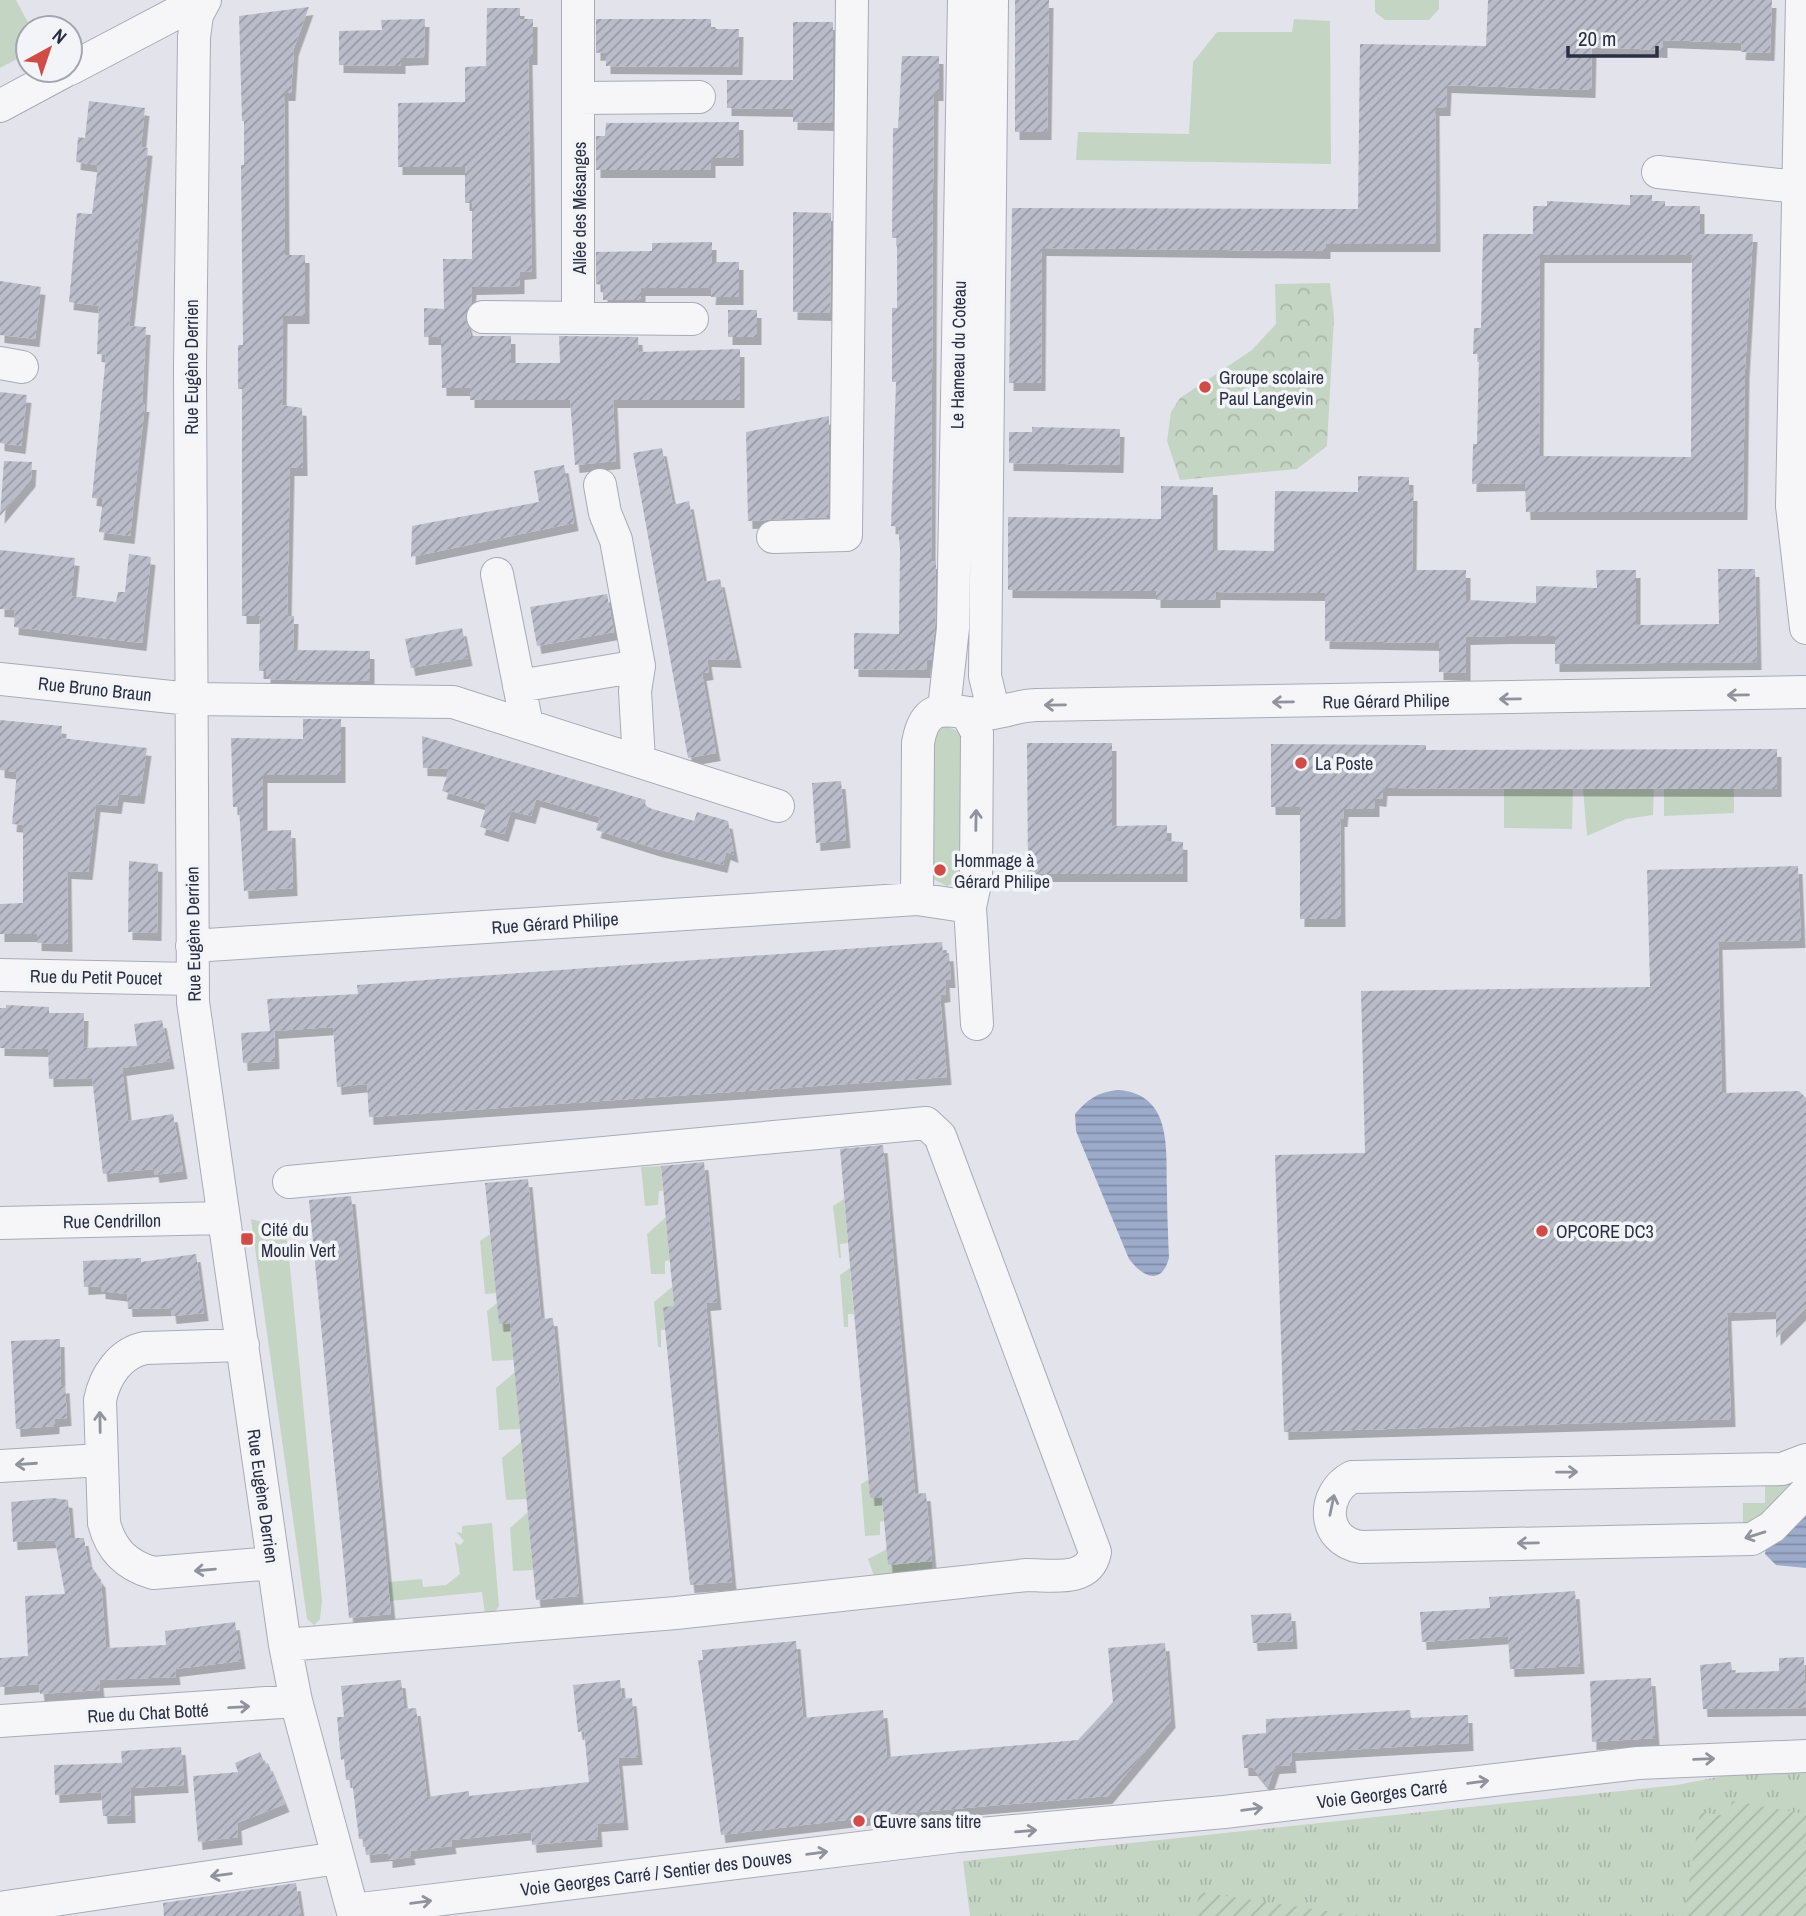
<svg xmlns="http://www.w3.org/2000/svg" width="1806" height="1916" viewBox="0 0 1806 1916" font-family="'Archivo Narrow',sans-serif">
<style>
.grass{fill:#c5d5c4}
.forest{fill:url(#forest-crowns)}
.park{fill:url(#park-tufts)}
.garden{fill:url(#garden-furrows)}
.water{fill:url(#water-rules)}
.building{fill:url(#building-hatch);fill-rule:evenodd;filter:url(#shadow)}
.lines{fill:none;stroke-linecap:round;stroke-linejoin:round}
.minor-casing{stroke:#a8aab6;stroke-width:34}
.minor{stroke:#f6f6f9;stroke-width:32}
.oneway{stroke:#90929e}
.poi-dot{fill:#d14b47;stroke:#f3f4f8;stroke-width:2.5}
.labels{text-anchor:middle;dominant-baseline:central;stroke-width:7;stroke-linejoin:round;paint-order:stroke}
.street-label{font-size:18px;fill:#2a2f44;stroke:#f3f4f8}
.poi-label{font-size:18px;fill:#2a2f44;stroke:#f3f4f8;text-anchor:start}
</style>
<defs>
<pattern id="forest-crowns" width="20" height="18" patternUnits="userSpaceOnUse" patternTransform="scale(1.75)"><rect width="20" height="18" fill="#c5d5c4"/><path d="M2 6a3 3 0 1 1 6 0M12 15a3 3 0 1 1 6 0" fill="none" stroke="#a9b7aa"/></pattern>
<pattern id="park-tufts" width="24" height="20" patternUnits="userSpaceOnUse" patternTransform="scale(1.75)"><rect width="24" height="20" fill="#c5d5c4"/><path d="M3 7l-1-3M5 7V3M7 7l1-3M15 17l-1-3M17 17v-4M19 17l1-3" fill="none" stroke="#a9b7aa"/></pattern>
<pattern id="garden-furrows" width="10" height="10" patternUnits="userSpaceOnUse" patternTransform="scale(1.75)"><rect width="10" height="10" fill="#c5d5c4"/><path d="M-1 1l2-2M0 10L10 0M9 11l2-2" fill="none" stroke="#a9b7aa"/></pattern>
<pattern id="water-rules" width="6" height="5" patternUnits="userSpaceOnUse" patternTransform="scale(1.75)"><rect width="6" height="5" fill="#9dabcb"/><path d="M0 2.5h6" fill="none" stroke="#808ca6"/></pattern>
<pattern id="building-hatch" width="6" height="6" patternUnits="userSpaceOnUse" patternTransform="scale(1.75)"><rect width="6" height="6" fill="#babdc9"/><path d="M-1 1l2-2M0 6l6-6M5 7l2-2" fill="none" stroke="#979aa5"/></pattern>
<filter id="shadow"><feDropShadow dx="4.5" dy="8" stdDeviation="0" flood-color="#0004"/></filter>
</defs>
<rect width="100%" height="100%" fill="#e3e4eb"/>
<path class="grass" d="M 0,0 L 16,0 L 31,28 L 28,28 L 28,53 L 0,68 Z
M 1375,0 L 1439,0 L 1439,9 L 1429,20 L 1385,20 L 1375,12 Z
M 1294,19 L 1330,21 L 1331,164 L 1076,160 L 1078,132 L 1189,134 L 1193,62 L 1217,32 L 1292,32 Z
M 946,726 L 962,733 L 960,880 L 947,886 L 929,877 L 925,758 L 939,727 Z
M 1504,789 L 1573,789 L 1572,829 L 1504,828 Z
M 1583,789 L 1654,789 L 1653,815 L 1626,819 L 1587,836 Z
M 1664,789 L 1734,789 L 1734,813 L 1664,816 Z
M 661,1166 L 663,1191 L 659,1191 L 658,1205 L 645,1206 L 641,1167 Z
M 844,1199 L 848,1243 L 840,1244 L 841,1258 L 839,1258 L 833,1206 Z
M 666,1217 L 670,1260 L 665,1261 L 665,1274 L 651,1274 L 647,1234 Z
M 251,1219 L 284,1228 L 288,1246 L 322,1601 L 320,1619 L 314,1625 L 307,1619 Z
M 490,1234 L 496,1293 L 485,1294 L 480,1241 Z
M 850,1268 L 854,1314 L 848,1314 L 848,1327 L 844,1327 L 840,1275 Z
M 672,1287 L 674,1306 L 666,1330 L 661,1330 L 661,1347 L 658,1347 L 654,1302 Z
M 497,1303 L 499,1324 L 510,1323 L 514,1360 L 492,1361 L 487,1311 Z
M 515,1372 L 520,1429 L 499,1430 L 496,1388 Z
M 521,1442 L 527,1499 L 506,1500 L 502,1458 Z
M 869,1479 L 882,1497 L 884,1521 L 880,1522 L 880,1535 L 865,1536 L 861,1484 Z
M 1765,1479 L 1793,1479 L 1795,1482 L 1760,1520 L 1743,1526 L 1743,1503 L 1765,1503 Z
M 528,1512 L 534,1570 L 513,1571 L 510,1528 Z
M 492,1523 L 499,1606 L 494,1613 L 485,1615 L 482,1592 L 390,1601 L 388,1582 L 422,1579 L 423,1587 L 446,1585 L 460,1574 L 455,1542 L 460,1545 L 464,1541 L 456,1532 L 462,1533 L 462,1526 Z
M 887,1549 L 888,1565 L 932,1561 L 932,1573 L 874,1576 L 868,1559 Z"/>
<path class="forest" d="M 1330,283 L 1334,317 L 1327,446 L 1297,469 L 1180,480 L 1167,441 L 1171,412 L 1180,398 L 1252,350 L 1276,324 L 1275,284 Z"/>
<path class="park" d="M 1806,1773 L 1806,1916 L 970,1916 L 963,1861 L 1677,1785 L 1733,1774 Z"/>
<path class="garden" d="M 1732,1801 L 1806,1814 L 1806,1916 L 1684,1916 L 1700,1812 L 1728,1816 Z
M 1199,1892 L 1360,1916 L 1361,1916 L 1195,1916 Z"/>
<path class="water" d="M 1118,1090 C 1172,1094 1166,1147 1167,1188 C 1167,1211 1168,1235 1169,1258 C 1161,1287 1142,1276 1129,1259 L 1076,1131 L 1075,1114 C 1088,1099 1098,1092 1118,1090 Z
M 1806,1513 L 1806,1568 L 1776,1565 L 1765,1554 L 1766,1548 Z"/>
<path class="building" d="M 1015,0 L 1049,0 L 1047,132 L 1015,132 Z
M 1488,0 L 1772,0 L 1770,53 L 1741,52 L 1742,43 L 1663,40 L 1663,50 L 1592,47 L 1591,90 L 1447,85 L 1446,108 L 1435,108 L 1436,244 L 1326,244 L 1326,251 L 1042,248 L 1041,383 L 1009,383 L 1012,208 L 1358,209 L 1360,44 L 1486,46 Z
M 309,7 L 294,48 L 291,93 L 284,93 L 285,255 L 305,255 L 305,316 L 283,316 L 282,405 L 302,408 L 303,468 L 290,468 L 287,616 L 294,616 L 293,650 L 370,651 L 370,680 L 342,682 L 266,679 L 266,671 L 259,671 L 260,616 L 242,616 L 242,389 L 238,389 L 238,345 L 243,345 L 241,165 L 244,165 L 244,121 L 242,121 L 239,16 Z
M 487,8 L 520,8 L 520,19 L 533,19 L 533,57 L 528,57 L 532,271 L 520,272 L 520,286 L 472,287 L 471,304 L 465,316 L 471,336 L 511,336 L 511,363 L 560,363 L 559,336 L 638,337 L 639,352 L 740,349 L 740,400 L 613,400 L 616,461 L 575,465 L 570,400 L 470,400 L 470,388 L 442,388 L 441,337 L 424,337 L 424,308 L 444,309 L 443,259 L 472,259 L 472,203 L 465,203 L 465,167 L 398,167 L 398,103 L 465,102 L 465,67 L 486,66 Z
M 425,19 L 424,57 L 401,58 L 401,66 L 339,65 L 339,31 L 382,30 L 381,20 Z
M 596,19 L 711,19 L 711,29 L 739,29 L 738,67 L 606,66 L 606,52 L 596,53 Z
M 793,22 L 833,22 L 832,123 L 793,122 L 793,109 L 727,108 L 727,80 L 793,80 Z
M 902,56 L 939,56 L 939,93 L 934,93 L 933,186 L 931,561 L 936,561 L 935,627 L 931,660 L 927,660 L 926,670 L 854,669 L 854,633 L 899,634 L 900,549 L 898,527 L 891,526 L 896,382 L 892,382 L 892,308 L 897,308 L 897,238 L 892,238 L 893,128 L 898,128 Z
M 89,101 L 145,108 L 141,147 L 148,148 L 129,326 L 146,327 L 142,404 L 145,404 L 130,536 L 99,532 L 103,499 L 92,498 L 106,355 L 97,354 L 99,306 L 69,302 L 77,213 L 92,214 L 98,165 L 76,162 L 78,137 L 85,138 Z
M 739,122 L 739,158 L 711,158 L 711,170 L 596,170 L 596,136 L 605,136 L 606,123 Z
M 1630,195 L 1652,195 L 1652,201 L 1665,201 L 1665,206 L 1700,206 L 1700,234 L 1753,234 L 1745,370 L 1743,512 L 1526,512 L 1525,483 L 1472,484 L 1473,444 L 1477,444 L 1479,354 L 1473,354 L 1474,328 L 1481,328 L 1483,234 L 1533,234 L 1533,206 L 1547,206 L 1547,201 L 1630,205 ZM 1540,255 L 1692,255 L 1691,457 L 1539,456 Z
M 793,212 L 831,213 L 830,313 L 793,312 Z
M 712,242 L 712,262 L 739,262 L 739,297 L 711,297 L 712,288 L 641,288 L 641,298 L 637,300 L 603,300 L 603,285 L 596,284 L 596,252 L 652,251 L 652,243 Z
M 0,281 L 41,287 L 35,339 L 0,335 Z
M 728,310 L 757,310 L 757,337 L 728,337 Z
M 0,392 L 27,395 L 21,446 L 0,443 Z
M 829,416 L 828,517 L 748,521 L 746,432 Z
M 1032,427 L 1120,429 L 1119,465 L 1009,463 L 1009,432 L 1032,432 Z
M 662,448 L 673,505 L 689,501 L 704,582 L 720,579 L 737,660 L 707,659 L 709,672 L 702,673 L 716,753 L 688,758 L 633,453 Z
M 4,461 L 32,462 L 31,479 L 0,516 Z
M 564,465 L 574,523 L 411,557 L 412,526 L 539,502 L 534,471 Z
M 1358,476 L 1409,477 L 1409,493 L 1413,493 L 1412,570 L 1466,570 L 1466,600 L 1536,603 L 1536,586 L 1597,588 L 1596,570 L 1636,570 L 1636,625 L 1719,624 L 1718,569 L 1755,569 L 1757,662 L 1555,664 L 1555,636 L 1507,636 L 1466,637 L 1466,673 L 1439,672 L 1439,643 L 1325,641 L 1325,593 L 1216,592 L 1216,600 L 1156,600 L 1156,591 L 1008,590 L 1008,517 L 1161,519 L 1161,486 L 1213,487 L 1213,550 L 1274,551 L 1275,491 L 1358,492 Z
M 0,550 L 75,558 L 71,596 L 116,602 L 118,592 L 125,592 L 129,554 L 151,557 L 142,643 L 14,627 L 15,610 L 0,609 Z
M 607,594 L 614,632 L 537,646 L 530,607 Z
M 462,628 L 468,658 L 411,668 L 405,639 Z
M 303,719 L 341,719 L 341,775 L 263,775 L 263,831 L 291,830 L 293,888 L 244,891 L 239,807 L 233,807 L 231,738 L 303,739 Z
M 0,720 L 62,726 L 61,738 L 147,748 L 140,796 L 119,794 L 117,806 L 96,804 L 88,872 L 67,871 L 68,944 L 37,943 L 37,934 L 0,934 L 0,904 L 23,903 L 23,825 L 12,824 L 17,772 L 0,770 Z
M 422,736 L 646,800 L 645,804 L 649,808 L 694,821 L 697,812 L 728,821 L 734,855 L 726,852 L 723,865 L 657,849 L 596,830 L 600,817 L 536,799 L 531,816 L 511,811 L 504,834 L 480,827 L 487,804 L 442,791 L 449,769 L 423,768 Z
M 1027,743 L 1112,743 L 1112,826 L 1167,825 L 1167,841 L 1183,842 L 1183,874 L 1028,874 Z
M 1271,744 L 1426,745 L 1426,750 L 1777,749 L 1777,789 L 1383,788 L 1382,799 L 1375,798 L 1375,809 L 1344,809 L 1343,819 L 1340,819 L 1341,919 L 1300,919 L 1300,807 L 1271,807 Z
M 841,781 L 846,840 L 816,843 L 812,783 Z
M 129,861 L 158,864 L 157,933 L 128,932 Z
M 1798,866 L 1801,940 L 1718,942 L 1722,1093 L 1799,1091 L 1806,1098 L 1806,1308 L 1776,1338 L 1776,1311 L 1727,1313 L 1731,1419 L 1284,1432 L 1275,1155 L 1365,1153 L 1361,991 L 1650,987 L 1647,870 Z
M 942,942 L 943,954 L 949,953 L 951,980 L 945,980 L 946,994 L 940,995 L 947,1077 L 369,1117 L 367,1084 L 337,1087 L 333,1027 L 274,1031 L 275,1061 L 243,1063 L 241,1033 L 270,1031 L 267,999 L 358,994 L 357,985 Z
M 6,1005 L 49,1007 L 49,1013 L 84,1013 L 83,1048 L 137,1046 L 134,1024 L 162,1020 L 170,1061 L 122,1068 L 128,1121 L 173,1114 L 183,1171 L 155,1175 L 154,1169 L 103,1174 L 92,1078 L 49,1079 L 48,1049 L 0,1048 L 0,1008 L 6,1008 Z
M 883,1145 L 915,1494 L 926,1493 L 932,1561 L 888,1565 L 882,1497 L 870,1498 L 840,1149 Z
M 704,1162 L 717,1302 L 706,1303 L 732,1582 L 690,1585 L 663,1307 L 674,1306 L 661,1166 Z
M 528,1179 L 541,1319 L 553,1318 L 579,1596 L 536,1600 L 510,1323 L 499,1324 L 485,1183 Z
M 351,1196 L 391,1614 L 349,1618 L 309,1200 Z
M 196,1254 L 204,1313 L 172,1316 L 171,1308 L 128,1309 L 127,1294 L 101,1291 L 101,1286 L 84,1287 L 83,1261 L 141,1258 L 141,1262 Z
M 60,1339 L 61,1386 L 65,1385 L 67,1418 L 55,1419 L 55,1426 L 16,1429 L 11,1341 Z
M 53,1498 L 68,1500 L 71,1538 L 84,1538 L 88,1562 L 101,1580 L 106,1648 L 166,1645 L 165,1631 L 235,1622 L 241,1661 L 175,1669 L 176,1677 L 99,1680 L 100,1690 L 40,1694 L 39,1684 L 0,1687 L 0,1658 L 28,1656 L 25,1596 L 65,1594 L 55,1540 L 13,1542 L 11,1502 Z
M 1575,1591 L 1580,1666 L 1510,1669 L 1508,1636 L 1422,1642 L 1420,1612 L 1490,1608 L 1489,1597 Z
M 1291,1613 L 1293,1641 L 1253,1643 L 1251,1615 Z
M 796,1641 L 803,1718 L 883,1710 L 887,1757 L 1078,1740 L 1113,1702 L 1108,1648 L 1165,1643 L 1171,1720 L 1108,1796 L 895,1814 L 721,1835 L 698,1660 L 703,1660 L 702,1650 Z
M 1804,1657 L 1806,1708 L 1703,1709 L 1700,1665 L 1731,1662 L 1732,1673 L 1779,1671 L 1779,1658 Z
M 1651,1678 L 1655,1738 L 1592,1742 L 1590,1681 Z
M 401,1680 L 404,1709 L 416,1708 L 427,1797 L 469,1791 L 469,1796 L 589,1782 L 584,1731 L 578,1732 L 573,1685 L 620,1680 L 622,1699 L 632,1698 L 638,1757 L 618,1758 L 624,1822 L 597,1824 L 598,1839 L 532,1845 L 531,1832 L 451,1840 L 452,1846 L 410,1851 L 411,1857 L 388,1860 L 388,1853 L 366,1855 L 364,1839 L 359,1839 L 352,1780 L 346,1780 L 344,1759 L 341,1760 L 337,1717 L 344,1717 L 341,1686 Z
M 1410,1710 L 1411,1718 L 1468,1715 L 1469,1743 L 1291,1753 L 1292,1765 L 1275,1766 L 1268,1787 L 1253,1768 L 1244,1768 L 1242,1735 L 1266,1733 L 1266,1719 Z
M 181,1747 L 184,1785 L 130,1788 L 131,1815 L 103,1816 L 101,1792 L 55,1795 L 54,1765 L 122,1763 L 121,1751 Z
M 260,1752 L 265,1764 L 268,1763 L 285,1804 L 237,1823 L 238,1837 L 198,1842 L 193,1776 L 238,1772 L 235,1763 Z
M 296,1883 L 301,1916 L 164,1916 L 163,1903 Z"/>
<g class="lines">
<defs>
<path id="minor" d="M 205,0 L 197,15 L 194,37 L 190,368 L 193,1002 L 285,1645 L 296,1701 L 354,1916
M 992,0 L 985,676 L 994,713
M 1802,0 L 1792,506 L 1806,628
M 70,69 L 201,0
M 579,98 L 699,97
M 0,106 L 67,70
M 1658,172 L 1798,187
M 483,317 L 692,319
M 578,318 L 578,0
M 0,363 L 22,367
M 600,485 L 605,513 L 616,540 L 639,666 L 635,691 L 639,761
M 773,537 L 846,535 L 852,0
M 497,574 L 527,725
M 0,679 L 190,699 L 453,702 L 778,806
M 519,686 L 639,666
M 944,709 L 953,628 L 964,0
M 917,899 L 918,743 C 927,690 959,719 992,713 C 1009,711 1016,706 1036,705 L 1806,692
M 970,907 L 977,1024
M 192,946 L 917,899 L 970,907 L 976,879 L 977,732 L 967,714
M 0,975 L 193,979
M 0,1223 L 224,1218
M 243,1345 L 145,1348 C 120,1353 105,1376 100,1400 L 104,1523 C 111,1550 126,1565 153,1573 L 272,1563
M 1806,1460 L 1782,1469 L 1352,1477 C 1321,1493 1321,1541 1361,1547 L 1752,1539 L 1772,1527 L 1806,1492
M 0,1466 L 101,1460
M 285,1645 L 676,1613 L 1027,1575 C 1052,1575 1089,1583 1095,1552 L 940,1136 L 926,1123 L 289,1182
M 0,1721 L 296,1701
M 0,1908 L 338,1858
M 353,1910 L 958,1836 L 1224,1812 L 1638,1763 L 1806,1756"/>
</defs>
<use href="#minor" class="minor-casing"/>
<use href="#minor" class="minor"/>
</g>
<defs><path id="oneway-shaft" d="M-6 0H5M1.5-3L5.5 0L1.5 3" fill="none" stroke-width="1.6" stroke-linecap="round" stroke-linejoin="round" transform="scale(1.75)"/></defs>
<g class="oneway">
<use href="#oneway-shaft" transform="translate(1738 695) rotate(179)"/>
<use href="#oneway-shaft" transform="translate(1510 699) rotate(179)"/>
<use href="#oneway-shaft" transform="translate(1283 702) rotate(179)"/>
<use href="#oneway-shaft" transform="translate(1055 705) rotate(179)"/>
<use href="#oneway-shaft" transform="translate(976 820) rotate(-89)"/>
<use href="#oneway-shaft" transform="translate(100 1422) rotate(-91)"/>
<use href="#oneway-shaft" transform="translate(26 1464) rotate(176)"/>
<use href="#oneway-shaft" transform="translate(1567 1472) rotate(-1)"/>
<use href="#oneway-shaft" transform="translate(1332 1505) rotate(-78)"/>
<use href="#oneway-shaft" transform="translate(1755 1535) rotate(163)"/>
<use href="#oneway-shaft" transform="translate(1528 1543) rotate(179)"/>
<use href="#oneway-shaft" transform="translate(205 1570) rotate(175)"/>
<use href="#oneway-shaft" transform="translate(239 1707) rotate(-3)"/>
<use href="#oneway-shaft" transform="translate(1704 1759) rotate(-2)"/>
<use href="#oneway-shaft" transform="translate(1478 1782) rotate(-7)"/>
<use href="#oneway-shaft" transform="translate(1252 1809) rotate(-7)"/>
<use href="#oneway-shaft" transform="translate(1026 1831) rotate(-5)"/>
<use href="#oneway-shaft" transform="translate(817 1853) rotate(-7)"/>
<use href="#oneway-shaft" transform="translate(221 1875) rotate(172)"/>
<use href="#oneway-shaft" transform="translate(421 1902) rotate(-7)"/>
</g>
<g class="poi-dot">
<circle cx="1205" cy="387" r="7"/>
<circle cx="1301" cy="763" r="7"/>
<circle cx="940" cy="870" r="7"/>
<circle cx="1542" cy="1231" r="7"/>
<rect x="240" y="1232" width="14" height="14" rx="3.5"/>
<circle cx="859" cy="1821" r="7"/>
</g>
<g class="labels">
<g class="street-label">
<text transform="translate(579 208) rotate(-90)">Allée des Mésanges</text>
<text transform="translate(958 355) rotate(-89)">Le Hameau du Coteau</text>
<text transform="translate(191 367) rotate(-90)">Rue Eugène Derrien</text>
<text transform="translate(95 689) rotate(6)">Rue Bruno Braun</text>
<text transform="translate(1386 701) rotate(-1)">Rue Gérard Philipe</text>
<text transform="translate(555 923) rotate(-4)">Rue Gérard Philipe</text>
<text transform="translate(193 934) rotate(-91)">Rue Eugène Derrien</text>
<text transform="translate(96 977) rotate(1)">Rue du Petit Poucet</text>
<text transform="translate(112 1221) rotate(-1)">Rue Cendrillon</text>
<text transform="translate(263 1496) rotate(82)">Rue Eugène Derrien</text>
<text transform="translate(148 1713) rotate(-3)">Rue du Chat Botté</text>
<text transform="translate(1382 1794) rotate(-7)">Voie Georges Carré</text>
<text transform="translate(656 1873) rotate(-7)">Voie Georges Carré / Sentier des Douves</text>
</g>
<g class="poi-label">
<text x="1219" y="377">Groupe scolaire<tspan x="1219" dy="21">Paul Langevin</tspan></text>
<text x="1315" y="763">La Poste</text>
<text x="954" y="860">Hommage à<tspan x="954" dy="21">Gérard Philipe</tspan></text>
<text x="261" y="1229">Cité du<tspan x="261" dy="21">Moulin Vert</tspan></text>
<text x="1556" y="1231">OPCORE DC3</text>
<text x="873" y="1821">Œuvre sans titre</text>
</g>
</g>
<g transform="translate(49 49) rotate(40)"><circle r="33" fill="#f3f4f8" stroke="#a3a5b0" stroke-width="2"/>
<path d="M0-5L12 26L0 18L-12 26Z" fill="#d14b47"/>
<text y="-10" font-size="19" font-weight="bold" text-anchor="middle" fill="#2a2f44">N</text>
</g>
<path d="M1568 46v10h89v-10" fill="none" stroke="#2a2f44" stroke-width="3.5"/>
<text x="1578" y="46" font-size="21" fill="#2a2f44" stroke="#f3f4f8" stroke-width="5" paint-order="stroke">20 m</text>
</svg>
